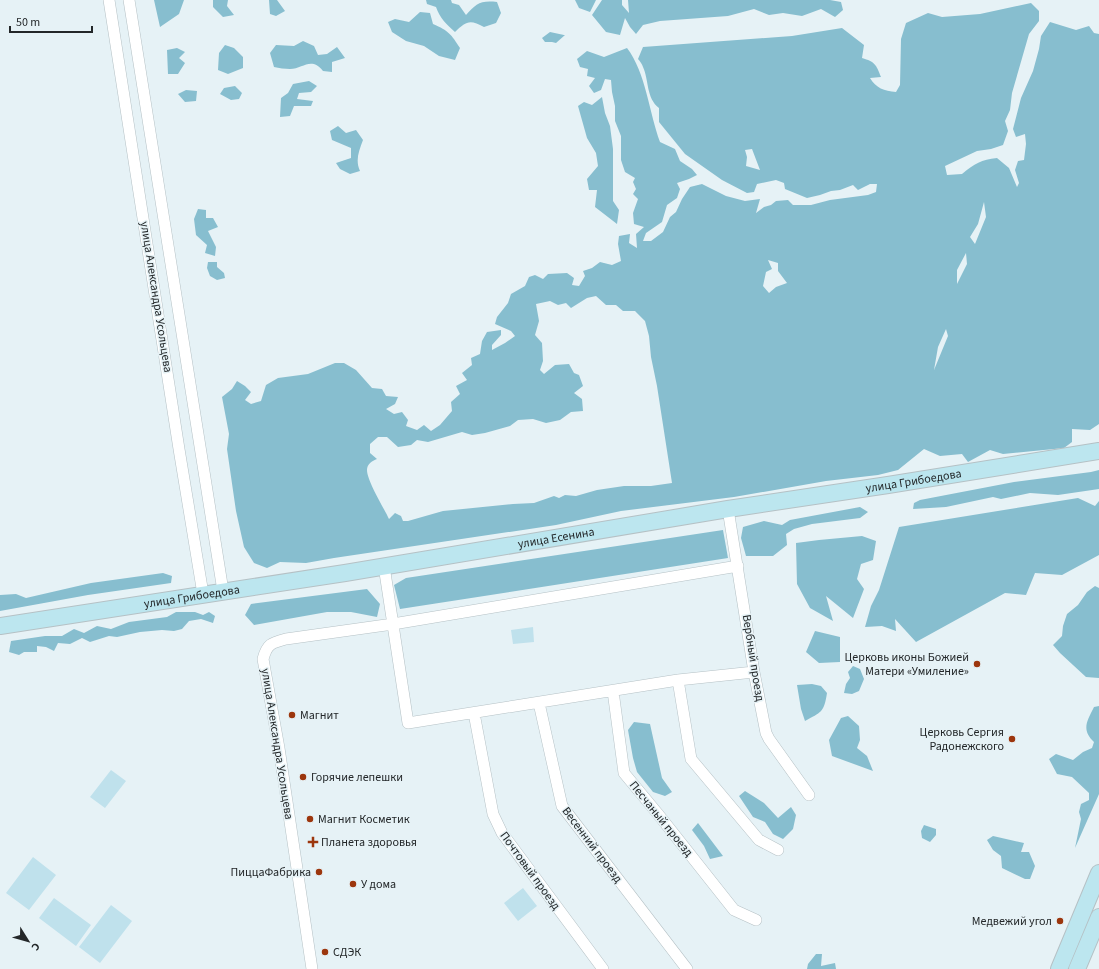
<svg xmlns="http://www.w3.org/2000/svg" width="1099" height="969" viewBox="0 0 1099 969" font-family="'Source Sans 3',sans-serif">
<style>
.green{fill:#bfe1ec}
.forest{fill:#87becf;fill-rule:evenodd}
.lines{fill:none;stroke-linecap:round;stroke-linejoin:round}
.street-casing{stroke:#b5c1c5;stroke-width:12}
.secondary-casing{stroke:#b5c1c5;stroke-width:18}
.street{stroke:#fff;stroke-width:11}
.secondary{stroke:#bce6ef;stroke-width:16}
.poi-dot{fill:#9c360d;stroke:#e6f2f6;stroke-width:1.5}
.labels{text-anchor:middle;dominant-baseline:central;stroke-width:3;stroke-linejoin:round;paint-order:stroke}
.street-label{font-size:12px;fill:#232729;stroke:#e6f2f6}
.poi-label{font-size:12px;fill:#232729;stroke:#e6f2f6;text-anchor:start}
</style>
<rect width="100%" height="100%" fill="#e6f2f6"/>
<path class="green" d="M 533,627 L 534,642 L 513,644 L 511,630 Z
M 111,770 L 126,781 L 105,808 L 90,797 Z
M 33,857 L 56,875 L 29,910 L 6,893 Z
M 523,888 L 537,906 L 518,921 L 504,903 Z
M 54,898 L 91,925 L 76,946 L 39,918 Z
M 111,905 L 132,921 L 100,963 L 79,947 Z"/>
<path class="forest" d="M 154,0 L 184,0 L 179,14 L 160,27 Z
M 213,0 L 228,0 L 227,6 L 234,15 L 223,17 L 213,7 Z
M 269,0 L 277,0 L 285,11 L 276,16 L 270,14 Z
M 426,0 L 451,0 L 452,3 L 459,5 L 466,15 C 476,4 480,0 497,2 L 501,13 L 496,23 L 484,27 C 470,19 466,21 455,32 C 446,24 440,18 436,7 L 427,4 Z
M 575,0 L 596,0 L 590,12 L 579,8 Z
M 602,0 L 622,0 L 622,5 L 629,13 L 628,0 L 830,0 L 841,2 L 843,10 L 835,17 L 821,9 L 802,16 L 783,13 L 769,15 L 754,9 L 728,16 L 660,21 L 643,25 L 636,34 L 630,27 L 625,18 L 620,35 L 606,32 L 592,15 Z
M 1031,3 L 1039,11 L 1039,21 L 1029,34 L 1012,93 L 1010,110 L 1005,121 L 1008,131 L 1003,145 L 991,149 L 977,151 L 945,166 L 947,175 L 962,174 C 975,163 981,160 997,158 L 1009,168 L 1017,187 L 1019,183 L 1015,170 L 1018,161 L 1024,160 L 1026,144 L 1025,134 L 1016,137 L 1013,129 L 1021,98 L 1033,71 L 1039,49 L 1041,36 L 1050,22 L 1076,30 L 1089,26 L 1094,33 L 1099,34 L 1099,424 L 1090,430 L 1072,429 L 1072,442 L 1064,448 L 1003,454 L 990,450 L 968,462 L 962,454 L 940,456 L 924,449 L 898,470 L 878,475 L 826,481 L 734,497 L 621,511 L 556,525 L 334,558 L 306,563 L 280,562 L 267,568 L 254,563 L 244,547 L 236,511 L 227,449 L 229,434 L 222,397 L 232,389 L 237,381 L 245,386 L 251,392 L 245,400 L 251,404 L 261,401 L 266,385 L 278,378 L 308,374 L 335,363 L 344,363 L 356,370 L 372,388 L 382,389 L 386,396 L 398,397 L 395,404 L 386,409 L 394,414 L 402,412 L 408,420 L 406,426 L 417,430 L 424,425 L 431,431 L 440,425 L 452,411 L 451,402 L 460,394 L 456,386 L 467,380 L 462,373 L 472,365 L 471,358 L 480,354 L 482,341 L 487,332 L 501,330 L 501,335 L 492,345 L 492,350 L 505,343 L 515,336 L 511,331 L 495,324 L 497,317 L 508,303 L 511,294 L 525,286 L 529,277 L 535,275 L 543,279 L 548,274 L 567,273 L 574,278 L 572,285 L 579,286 L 585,276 L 583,271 L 592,268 L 600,262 L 612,265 L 621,261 L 618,244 L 619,236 L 630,234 L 629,243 L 637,248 L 636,234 L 644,227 L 634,224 L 633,213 L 638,199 L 633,194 L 636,189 L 633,182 L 635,178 L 625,172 L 621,160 L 621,136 L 615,121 L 615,106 L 612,92 L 611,80 L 605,79 L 601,90 L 594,93 L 589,86 L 595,78 L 587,76 L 588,69 L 580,67 L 577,59 L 587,51 L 604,57 L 627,48 C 646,73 649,112 660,142 L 675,149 L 680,161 L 692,169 L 697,175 L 689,179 L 677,183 L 680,189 L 677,198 L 667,205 L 662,222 L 646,233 L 643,241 L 651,241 L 663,232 L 670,217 L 676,212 L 682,199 L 690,187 L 702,184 L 726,196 L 745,201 L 760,199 L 756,213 L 764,207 L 771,205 L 776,201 L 788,200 L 793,205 L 811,205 L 830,200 L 868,195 L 876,192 L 877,184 L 870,184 L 858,190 L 853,185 L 840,190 L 831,191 L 820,195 L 807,198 L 785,189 L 784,183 L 776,180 L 757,184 L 754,192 L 747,193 L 722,180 L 685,154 L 659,122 L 659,108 C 646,98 649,80 643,67 C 642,64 640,61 638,59 L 643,47 L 792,36 L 842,28 L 864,45 L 862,58 C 875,62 876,64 881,77 L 870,78 C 876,88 884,91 896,92 L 900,85 L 901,39 L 906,23 L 928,13 L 942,17 L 980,14 ZM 752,149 L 760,170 L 746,166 L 747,157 L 745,150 ZM 984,202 L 986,217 L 975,244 L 970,237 L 978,224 ZM 966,253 L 967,264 L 957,284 L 957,270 ZM 768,260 L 778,263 L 778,271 L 787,283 L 776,287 L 769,293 L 763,286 L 766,272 L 772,269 ZM 596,296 L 606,305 L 616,305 L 623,311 L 635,311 L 645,321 L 649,336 L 651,357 L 657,386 L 672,483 L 651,486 L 624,486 L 597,490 L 576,496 L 565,495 L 559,498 L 554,496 L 534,503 L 513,504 L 443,511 L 408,521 L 403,521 L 401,516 L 395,513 L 389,519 C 384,508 367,481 367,470 C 367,464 372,461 377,459 L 370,453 L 370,444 L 378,437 L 387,437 L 398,447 L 411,445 L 417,440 L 428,442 L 462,432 L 472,435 L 485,433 L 510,426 L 518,420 L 533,419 L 546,423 L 560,420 L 571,412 L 583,411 L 582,399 L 574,393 L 583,386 L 579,375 L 574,373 L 569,364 L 555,365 L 544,374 L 540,370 L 543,361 L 542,343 L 535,335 L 539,321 L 536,304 L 550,301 L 558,305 L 566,303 L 571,308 L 587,298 ZM 946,329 L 948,336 L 934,370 L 938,347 Z
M 420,12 L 430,13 L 433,24 C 449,31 451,34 460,48 L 455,60 L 439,56 L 424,46 L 406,41 L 392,32 L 388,22 L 395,19 L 409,22 Z
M 550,32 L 564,35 L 565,35 L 556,43 L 552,42 L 545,42 L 542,38 Z
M 303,41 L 314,46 L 318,55 L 327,54 L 337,47 L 345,58 L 332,62 L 332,72 L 323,71 C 311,56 303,69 290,69 C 285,69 279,68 274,67 L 270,53 L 276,45 L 294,46 Z
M 225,45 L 234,48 L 243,57 L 243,68 L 228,74 L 218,70 L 219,53 Z
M 177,48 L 185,52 L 179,58 L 185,63 L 178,74 L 168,74 L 167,50 Z
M 309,81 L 317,86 L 311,92 L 299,93 L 297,99 L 313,101 L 311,106 L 294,106 L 290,116 L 280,117 L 281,98 L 288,93 L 293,84 Z
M 235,86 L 242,93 L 239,99 L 231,100 L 220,94 L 224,88 Z
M 186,90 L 197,91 L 196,101 L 185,102 L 178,94 Z
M 602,97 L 605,113 L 610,126 L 613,149 L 613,201 L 619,210 L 617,224 L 595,207 L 597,190 L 589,190 L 587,179 L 598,166 L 596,153 L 587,138 L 578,106 L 584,102 L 592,105 Z
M 338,126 L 346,133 L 356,130 L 363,140 C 359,151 355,160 360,171 L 350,174 L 340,169 L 336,163 L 351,158 L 351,148 L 332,140 L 330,131 Z
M 198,209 L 206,210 L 206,218 L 213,218 L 218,227 L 208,231 L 216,247 L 215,256 L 205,253 L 207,245 L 196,235 L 194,219 Z
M 208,262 L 217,262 L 217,267 L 224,273 L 225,278 L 217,280 L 210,276 L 207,268 Z
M 1099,470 L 1099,489 L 1058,495 L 1030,493 L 1001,499 L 993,497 L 946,507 L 913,509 L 914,503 L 920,500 L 1014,482 L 1091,472 Z
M 1078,498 L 1095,506 L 1099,501 L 1099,555 L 1062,575 L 1035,573 L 1026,595 L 1005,593 L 916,642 L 895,619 L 896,631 L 882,626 L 865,627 L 871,606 L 879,590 L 899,527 Z
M 860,507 L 868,512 L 860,518 L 812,524 L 794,529 L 786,534 L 787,545 L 773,556 L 746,556 L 741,538 L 743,527 L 764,521 L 782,525 L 790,520 Z
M 723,530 L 728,558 L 400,609 L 394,585 L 406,578 Z
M 862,536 L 876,541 L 873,560 L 861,564 L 857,579 L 864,589 L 853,618 L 826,596 L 833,621 L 810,608 L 797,584 L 796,543 L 819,540 Z
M 163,573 L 172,576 L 171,583 L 88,595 L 0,611 L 0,595 L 16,594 L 26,598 L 91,583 Z
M 1095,586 L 1099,588 L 1099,678 L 1086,677 L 1060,653 L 1053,645 L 1062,636 L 1063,626 L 1067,614 L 1078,605 L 1087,592 Z
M 367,589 L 380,604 L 377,617 L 351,612 L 327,612 L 254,625 L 245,615 L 251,604 Z
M 176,612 L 195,612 L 203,615 L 209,612 L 215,616 L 213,623 L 201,619 L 189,621 L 182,629 L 174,631 L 162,630 L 140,632 L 117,637 L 109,636 L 90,642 L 82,638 L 70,644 L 58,643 L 54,651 L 46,647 L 37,646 L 37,652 L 24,652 L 19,655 L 9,652 L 11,641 L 45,636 L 62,636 L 74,629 L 84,633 L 97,626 L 111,629 L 129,622 L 167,617 Z
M 815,631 L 840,637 L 840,662 L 819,663 L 806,652 Z
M 853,666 L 860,669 L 864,679 L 859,691 L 852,694 L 844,693 L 846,684 L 850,678 L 848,672 Z
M 812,684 L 821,686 L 827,693 C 824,713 821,712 805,721 L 801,709 L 797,685 Z
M 1099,706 L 1099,794 L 1075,848 L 1081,819 L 1079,812 L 1081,804 L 1089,800 L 1089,793 L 1072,777 L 1057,774 L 1049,759 L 1056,754 L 1073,760 L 1083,752 L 1092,748 L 1094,742 C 1081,730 1087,721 1094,707 Z
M 848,716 L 859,726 L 860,740 L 857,748 L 867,756 L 873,771 L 832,756 L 829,740 L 841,718 Z
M 634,722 L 650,724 L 662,778 L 672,792 L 665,796 L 653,792 L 637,772 L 633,758 L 628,730 Z
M 745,791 L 764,803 L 778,818 L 791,807 L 796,815 L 793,829 L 783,839 L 773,834 L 765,822 L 753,817 L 739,796 Z
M 698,823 L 723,856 L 710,859 L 704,846 L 692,830 Z
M 924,825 L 936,829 L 936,835 L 930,842 L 922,838 L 921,831 Z
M 993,836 L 1024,843 L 1021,852 L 1029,852 L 1035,866 L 1030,879 L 1025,879 L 1002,868 L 1001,856 L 993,850 L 987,840 Z
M 816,954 L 822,954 L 821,966 L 835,963 L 836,969 L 807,969 L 808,964 Z"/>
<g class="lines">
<defs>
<path id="street" d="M 109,0 L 179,449 L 203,594
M 129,0 L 223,591
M 728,509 L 754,672 L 766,733 L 769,739 L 809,795
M 384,566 L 408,723 L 678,680 L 754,672
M 678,680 L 691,759 L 759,840 L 778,850
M 613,691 L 624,773 L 658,814 L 734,910 L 756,920
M 539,703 L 562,806 L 687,969
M 474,713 L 493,814 L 502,833 L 603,969
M 312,969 L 279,748 L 263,659 C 267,644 271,643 286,639 L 393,624 L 738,566"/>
<g id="secondary">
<path id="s1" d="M 0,626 L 345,573 L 728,509 L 888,485 L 1099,451"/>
<path d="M 1059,969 L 1099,873"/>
<path d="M 1077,969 L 1099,917"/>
</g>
</defs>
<use href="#street" class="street-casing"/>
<use href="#secondary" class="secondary-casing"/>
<use href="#street" class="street"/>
<use href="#secondary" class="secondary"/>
</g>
<g class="poi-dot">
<circle cx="977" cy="664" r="4"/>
<circle cx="292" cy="715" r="4"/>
<circle cx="1012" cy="739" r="4"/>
<circle cx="303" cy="777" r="4"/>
<circle cx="310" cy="819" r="4"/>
<path d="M311 836h4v4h4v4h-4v4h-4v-4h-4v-4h4z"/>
<circle cx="319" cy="872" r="4"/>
<circle cx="353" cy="884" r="4"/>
<circle cx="1060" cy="921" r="4"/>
<circle cx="325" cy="952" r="4"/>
</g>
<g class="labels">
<g class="street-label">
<text transform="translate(156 297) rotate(81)">улица Александра Усольцева</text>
<text stroke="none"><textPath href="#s1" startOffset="925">улица Грибоедова</textPath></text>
<text stroke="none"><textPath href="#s1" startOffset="563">улица Есенина</textPath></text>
<text stroke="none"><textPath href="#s1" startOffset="194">улица Грибоедова</textPath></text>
<text transform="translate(753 658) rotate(81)">Вербный проезд</text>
<text transform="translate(277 744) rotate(81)">улица Александра Усольцева</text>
<text transform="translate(661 819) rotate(51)">Песчаный проезд</text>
<text transform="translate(592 845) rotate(53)">Весенний проезд</text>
<text transform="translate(530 871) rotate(54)">Почтовый проезд</text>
</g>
<g class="poi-label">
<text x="969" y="657" text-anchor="end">Церковь иконы Божией<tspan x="969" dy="14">Матери «Умиление»</tspan></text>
<text x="300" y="715">Магнит</text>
<text x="1004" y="732" text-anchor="end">Церковь Сергия<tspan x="1004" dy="14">Радонежского</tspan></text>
<text x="311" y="777">Горячие лепешки</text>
<text x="318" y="819">Магнит Косметик</text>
<text x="321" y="842">Планета здоровья</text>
<text x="311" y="872" text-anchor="end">ПиццаФабрика</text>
<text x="361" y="884">У дома</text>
<text x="1052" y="921" text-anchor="end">Медвежий угол</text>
<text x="333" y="952">СДЭК</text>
</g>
</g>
<g transform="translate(28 941) rotate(127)" stroke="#e6f2f6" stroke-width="3" paint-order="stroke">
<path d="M0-3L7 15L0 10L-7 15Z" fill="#232729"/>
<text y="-6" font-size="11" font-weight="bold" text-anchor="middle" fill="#232729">С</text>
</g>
<path d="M10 26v6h82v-6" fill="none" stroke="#232729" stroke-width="2"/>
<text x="16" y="26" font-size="12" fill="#232729" stroke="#e6f2f6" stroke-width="3" paint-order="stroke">50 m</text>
</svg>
